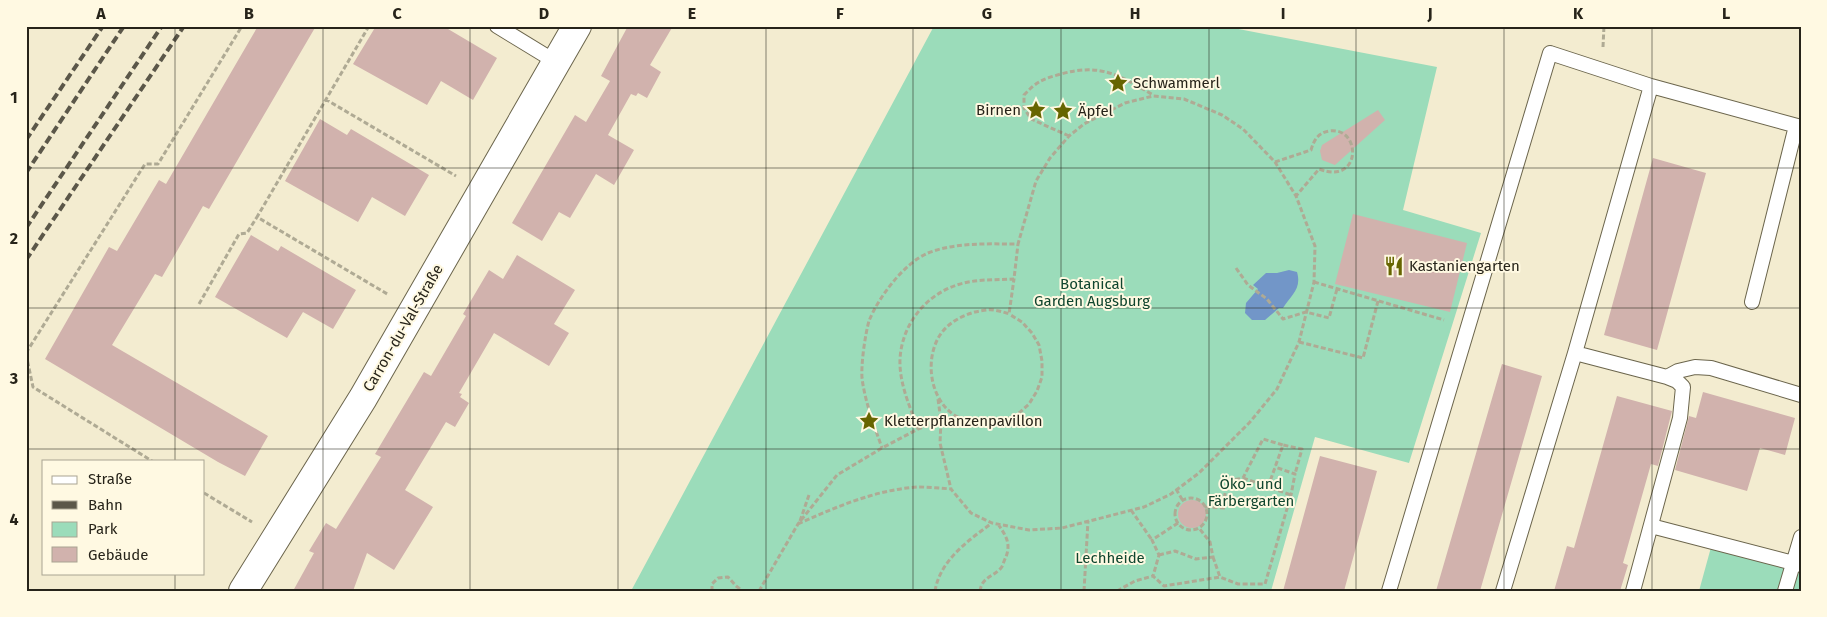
<svg xmlns="http://www.w3.org/2000/svg" width="1827" height="617" viewBox="0 0 1827 617" font-family="'Fira Sans',sans-serif">
<style>
.green{fill:#9bdcba}
.water{fill:#7296c8}
.building{fill:#d1b2ad}
.lines{fill:none;stroke-linecap:round;stroke-linejoin:round}
.lane-casing{stroke:#6b654c;stroke-width:16}
.street-casing{stroke:#6b654c;stroke-width:30}
.path{stroke:#afaa94;stroke-width:3;stroke-dasharray:5 2.5;stroke-linecap:butt}
.lane{stroke:#fff;stroke-width:14}
.street{stroke:#fff;stroke-width:28}
.rail{stroke:#5b5749;stroke-width:4;stroke-dasharray:8 4;stroke-linecap:butt}
.grid{fill:none;stroke:#27241a;stroke-width:1;stroke-opacity:0.55}
.labels{text-anchor:middle;dominant-baseline:central;stroke-width:4;stroke-linejoin:round;paint-order:stroke}
.poi-label{font-size:15px;fill:#27241a;stroke:#fff9e2;text-anchor:start}
.park-label{font-size:15px;fill:#0f452e;stroke:#fff9e2}
.street-label{font-size:15px;fill:#27241a;stroke:#fff9e2}
.neatline{fill:none;stroke:#27241a;stroke-width:2}
.grid-label{font-size:16px;text-anchor:middle;font-weight:bold;fill:#27241a}
</style>
<rect width="100%" height="100%" fill="#f3ecd0"/>
<path class="green" d="M 934,26 L 1223,26 L 1437,67 L 1403,210 L 1481,233 L 1409,463 L 1315,437 L 1271,591 L 631,591 Z
M 1713,540 L 1801,566 L 1801,591 L 1699,591 Z"/>
<path class="water" d="M 1289,270 L 1297,272 C 1302,289 1291,295 1283,308 L 1279,308 L 1265,320 L 1252,320 L 1245,313 L 1246,303 L 1258,289 L 1253,285 L 1266,273 L 1277,273 Z"/>
<path class="building" d="M 258,26 L 316,26 L 209,209 L 203,206 L 162,277 L 155,274 L 112,345 L 268,436 L 245,476 L 218,462 L 45,359 L 109,247 L 117,251 L 159,180 L 166,184 Z
M 376,26 L 443,26 L 497,58 L 473,100 L 441,81 L 427,105 L 353,64 Z
M 628,26 L 673,26 L 650,65 L 661,72 L 647,98 L 638,93 L 636,96 L 631,94 L 608,135 L 634,150 L 614,185 L 596,174 L 570,218 L 559,212 L 542,241 L 512,223 L 575,115 L 586,122 L 610,81 L 601,76 Z
M 1378,110 L 1385,120 L 1335,165 L 1322,160 L 1320,151 L 1322,145 Z
M 320,119 L 347,135 L 351,129 L 429,175 L 405,216 L 372,197 L 358,222 L 285,181 Z
M 1653,158 L 1706,173 L 1657,350 L 1604,335 Z
M 1353,214 L 1467,243 L 1450,312 L 1335,284 Z
M 251,235 L 278,251 L 281,246 L 356,290 L 333,329 L 303,312 L 287,338 L 215,297 Z
M 517,255 L 575,290 L 554,324 L 569,333 L 549,366 L 494,333 L 459,393 L 462,394 L 460,397 L 469,403 L 455,427 L 446,422 L 405,490 L 433,507 L 394,570 L 367,553 L 353,591 L 293,591 L 314,553 L 309,551 L 326,523 L 336,529 L 381,457 L 375,454 L 424,372 L 431,376 L 466,316 L 463,314 L 489,270 L 503,279 Z
M 1502,364 L 1542,376 L 1480,591 L 1436,591 Z
M 1703,392 L 1795,418 L 1785,455 L 1760,448 L 1747,491 L 1675,470 L 1689,416 L 1696,418 Z
M 1617,396 L 1672,411 L 1658,466 L 1651,464 L 1623,563 L 1628,565 L 1620,591 L 1554,591 L 1567,546 L 1574,548 Z
M 1320,456 L 1377,471 L 1344,591 L 1283,591 Z
M1178 514a14 14 0 1 1 28 0a14 14 0 1 1-28 0Z"/>
<g class="lines">
<defs>
<path id="lane" d="M 497,26 L 556,62
M 1752,302 L 1796,126
M 1575,353 L 1667,377 L 1677,381 L 1683,387 L 1680,418 L 1633,591
M 1667,377 L 1678,371 L 1695,367 L 1711,368 L 1801,395
M 1651,526 L 1801,565
M 1389,591 L 1550,53 L 1651,86 L 1801,127
M 1503,591 L 1575,353 L 1651,86
M 1785,591 L 1801,537"/>
<path id="street" d="M 243,591 L 363,398 L 577,26"/>
</defs>
<use href="#lane" class="lane-casing"/>
<use href="#street" class="street-casing"/>
<path class="path" d="M 369,26 L 257,217 L 389,295
M 1603,47 L 1604,26
M 325,99 L 456,176
M 1069,136 L 1031,119 L 1024,108 L 1024,95 C 1037,81 1043,79 1061,74 C 1101,63 1119,75 1153,95
M 1275,162 L 1311,150 C 1314,140 1318,133 1329,131 C 1362,126 1362,186 1319,169 L 1296,196
M 1236,268 L 1248,285 L 1267,299 L 1283,319 L 1306,312 L 1329,318 L 1337,289
M 1314,282 L 1444,320
M 199,304 L 239,234 L 247,233 L 257,217
M 1299,342 L 1363,358 L 1378,301
M 26,353 L 145,164 L 158,164 L 242,26
M 26,354 L 33,387 L 152,461
M 938,399 L 941,421 L 940,443 L 951,489
M 965,420 C 932,410 922,363 940,335 C 948,323 961,316 975,312 C 981,311 988,309 994,310 C 999,311 1004,312 1009,314 L 1014,279
M 918,429 C 910,407 899,383 900,359 C 902,322 929,291 964,283 C 980,279 997,280 1014,279 L 1018,244
M 1243,478 L 1291,495
M 1268,487 L 1283,445 L 1302,449 L 1295,474
M 1176,489 L 1183,501
M 204,493 L 252,522
M1175 514a16 16 0 1 1 32 0a16 16 0 1 1-32 0Z
M 1205,507 L 1225,508 C 1223,496 1225,489 1233,480 L 1243,478 L 1263,439 L 1283,445
M 1131,510 L 1152,540
M 800,521 L 809,495
M 1178,523 L 1152,540 L 1159,555 L 1153,576 L 1164,586 L 1220,577 L 1238,584 L 1265,584 L 1291,495 L 1295,474 L 1275,467
M 798,524 C 836,507 875,490 917,487 C 928,487 940,488 951,489 L 971,513 L 992,523 L 1029,530 L 1062,528 L 1144,507 L 1171,494 L 1199,473 L 1250,422 L 1277,389 L 1299,342 L 1314,282 L 1315,246 L 1296,196 L 1275,162 L 1243,129 L 1222,115 L 1184,99 L 1153,96 L 1125,103 L 1084,124 L 1069,136 L 1050,158 L 1036,181 L 1018,244 C 988,244 956,242 928,253 C 904,263 878,298 869,321 C 865,335 861,364 862,378 C 865,402 874,425 882,448
M 1159,555 L 1175,551 L 1196,559 L 1213,557 L 1210,542 L 1199,528
M 1213,557 L 1220,577
M 712,591 L 712,584 L 718,578 L 728,577 L 736,586 L 743,591
M 759,591 L 798,524 L 837,475 L 882,448 L 918,429 L 941,421 L 988,423 L 1005,420 L 1018,414 L 1029,404 L 1037,391 L 1042,377 L 1042,361 L 1039,345 L 1032,333 L 1022,322 L 1009,314
M 935,591 C 940,560 969,540 992,523
M 980,591 C 982,577 993,577 1001,568 C 1003,566 1004,560 1006,557 C 1011,543 1006,536 998,524
M 1084,591 L 1088,521
M 1117,591 L 1135,581 L 1153,576"/>
<use href="#lane" class="lane"/>
<use href="#street" class="street"/>
<path class="rail" d="M 26,140 L 103,26
M 26,173 L 124,26
M 26,228 L 162,26
M 26,260 L 184,26"/>
</g>
<path class="grid" d="M 175,26 L 175,461M 323,26 L 323,591M 470,26 L 470,591M 618,26 L 618,591M 766,26 L 766,591M 913,26 L 913,591M 1061,26 L 1061,591M 1209,26 L 1209,591M 1356,26 L 1356,591M 1504,26 L 1504,591M 1652,26 L 1652,591M 26,168 L 1801,168M 26,308 L 1801,308M 26,449 L 1801,449M 175,573 L 175,591"/>
<defs>
<symbol id="sight-bare" viewBox="-9 -9 18 18"><path d="M0-6L1.8-2.2L6-1.7L2.9 1.2L3.7 5.4L0 3.3L-3.7 5.4L-2.9 1.2L-6-1.7L-1.8-2.2Z" fill="#676500" stroke="#fff9e2" stroke-width="2.5" paint-order="stroke"/></symbol>
<symbol id="restaurant-bare" viewBox="-9 -9 18 18"><path d="M-5-6h1v4h1v-4h1v4h1v-4h1v5L-1.5 .5V6h-2V.5L-5-1ZM5-6V6H3V1.5H1.5Q1.5-4 5-6Z" fill="#676500" stroke="#fff9e2" stroke-width="2.5" paint-order="stroke"/></symbol>
</defs>
<g fill-rule="evenodd">
<use href="#sight-bare" x="1104" y="69" width="28" height="28"/>
<use href="#sight-bare" x="1022" y="96" width="28" height="28"/>
<use href="#sight-bare" x="1049" y="97" width="28" height="28"/>
<use href="#restaurant-bare" x="1380" y="252" width="28" height="28"/>
<use href="#sight-bare" x="855" y="407" width="28" height="28"/>
</g>
<g class="labels">
<g class="poi-label">
<text x="1133" y="83">Schwammerl</text>
<text x="1021" y="110" text-anchor="end">Birnen</text>
<text x="1078" y="111">Äpfel</text>
<text x="1409" y="266">Kastaniengarten</text>
<text x="884" y="421">Kletterpflanzenpavillon</text>
</g>
<g class="park-label">
<text x="1092" y="284">Botanical<tspan x="1092" dy="17">Garden Augsburg</tspan></text>
<text x="1251" y="484">Öko- und<tspan x="1251" dy="17">Färbergarten</tspan></text>
<text x="1110" y="558">Lechheide</text>
</g>
<g class="street-label">
<text transform="translate(403 328) rotate(-60)">Carron-du-Val-Straße</text>
</g>
</g>
<rect width="1827" height="617" fill="none" stroke="#fff9e2" stroke-width="55"/>
<rect x="42" y="460" width="162" height="115" fill="#fff9e2" stroke="#a9a492"/>
<rect x="52" y="476" width="25" height="8" fill="#ffffff" stroke="#a9a492"/>
<text x="88" y="484" font-size="15" fill="#27241a">Straße</text>
<rect x="52" y="501" width="25" height="8" fill="#5b5749" stroke="#a9a492"/>
<text x="88" y="510" font-size="15" fill="#27241a">Bahn</text>
<rect x="52" y="522" width="25" height="15" fill="#9bdcba" stroke="#a9a492"/>
<text x="88" y="534" font-size="15" fill="#27241a">Park</text>
<rect x="52" y="547" width="25" height="15" fill="#d1b2ad" stroke="#a9a492"/>
<text x="88" y="560" font-size="15" fill="#27241a">Gebäude</text>
<rect x="28" y="28" width="1772" height="562" class="neatline"/>
<g class="grid-label">
<text x="101" y="19">A</text>
<text x="249" y="19">B</text>
<text x="397" y="19">C</text>
<text x="544" y="19">D</text>
<text x="692" y="19">E</text>
<text x="840" y="19">F</text>
<text x="987" y="19">G</text>
<text x="1135" y="19">H</text>
<text x="1283" y="19">I</text>
<text x="1430" y="19">J</text>
<text x="1578" y="19">K</text>
<text x="1726" y="19">L</text>
<text x="14" y="103">1</text>
<text x="14" y="244">2</text>
<text x="14" y="384">3</text>
<text x="14" y="525">4</text>
</g>
</svg>
